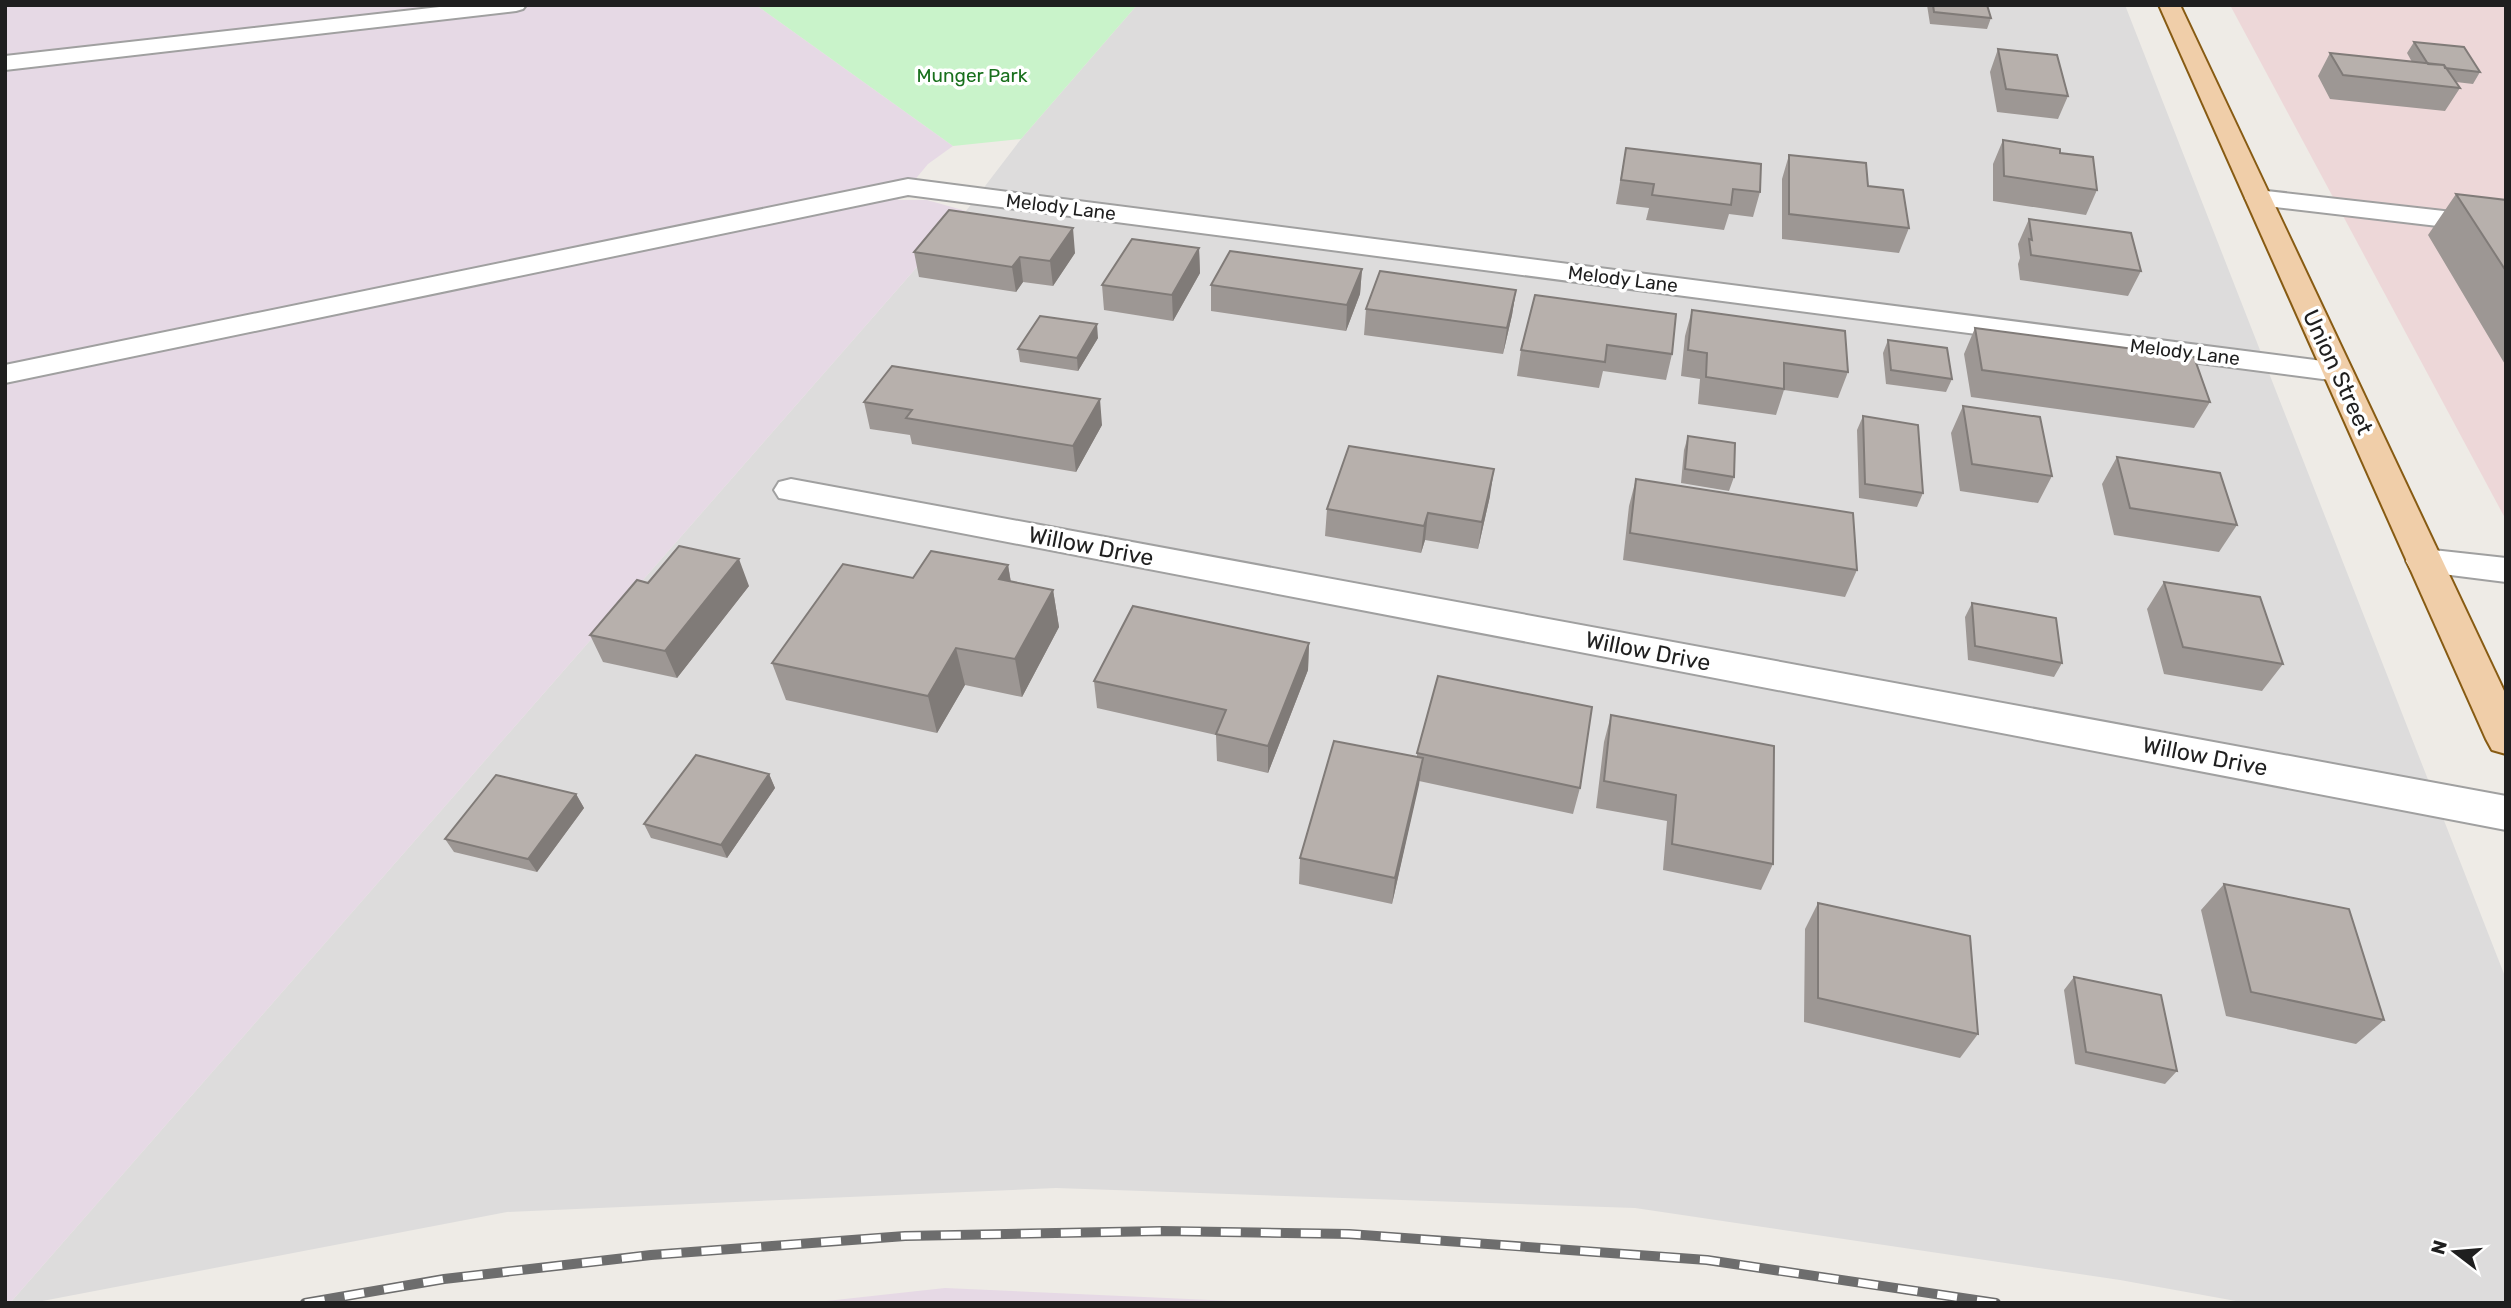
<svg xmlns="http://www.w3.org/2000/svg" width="2511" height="1308" viewBox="0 0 2511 1308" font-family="Rubik,sans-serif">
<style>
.residential{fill:#dddcdc}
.commercial{fill:#edd7d8}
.industrial{fill:#e6d9e5}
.park{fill:#c9f3ca}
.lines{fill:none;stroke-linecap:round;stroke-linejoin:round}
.minor-casing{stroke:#a0a0a0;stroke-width:4}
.major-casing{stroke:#875b13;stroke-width:4}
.minor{fill:#fff;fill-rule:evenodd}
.major{fill:#f0cea9;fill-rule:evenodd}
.rail-casing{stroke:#6d6d6d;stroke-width:10}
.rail{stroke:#fff;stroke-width:7;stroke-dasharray:20;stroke-linecap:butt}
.wall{fill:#9d9794}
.shaded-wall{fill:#807b78}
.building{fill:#b7b0ac;stroke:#807b78;stroke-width:2}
.labels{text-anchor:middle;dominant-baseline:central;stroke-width:7;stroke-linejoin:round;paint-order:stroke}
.far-park-label{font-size:19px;fill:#19701d;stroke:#fff}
.far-street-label{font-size:19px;fill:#1f1f1f;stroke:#fff}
.street-label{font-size:23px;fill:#1f1f1f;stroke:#fff}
</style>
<rect width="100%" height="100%" fill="#eeebe6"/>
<path class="residential" d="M 1137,5 L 2125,5 L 2506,979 L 2506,1303 L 2247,1303 L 2120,1280 L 1635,1208 L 1056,1188 L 507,1212 L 32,1303 L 10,1303 L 966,211 L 1021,139 Z"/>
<path class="commercial" d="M 2230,5 L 2506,5 L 2506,520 Z"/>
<path class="industrial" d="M 5,5 L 756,5 L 953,146 L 928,164 L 898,200 L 927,200 L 966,211 L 10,1303 L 5,1303 Z
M 945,1288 L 1277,1303 L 808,1303 Z"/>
<path class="park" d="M 756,5 L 1137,5 L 1021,139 L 953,146 Z"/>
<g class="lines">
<defs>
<path id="minor" d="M 457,5 L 526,5 L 523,9 L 516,11 L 5,70 L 5,56 Z
M 908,179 L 2338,363 L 2349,365 L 2353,372 L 2349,379 L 2338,381 L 908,195 L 5,383 L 5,365 Z
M 2258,190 L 2506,218 L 2506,234 L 2249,204 L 2245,198 L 2249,192 Z
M 791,479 L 2506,796 L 2506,830 L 779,498 L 774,490 L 779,482 Z
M 2424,549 L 2506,558 L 2506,582 L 2411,570 L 2406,561 L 2411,552 Z"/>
<path id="major" d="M 2159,5 L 2180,5 L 2506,695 L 2506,754 L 2492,750 L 2486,739 Z"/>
</defs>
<use href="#minor" class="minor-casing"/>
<use href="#major" class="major-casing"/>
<use href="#minor" class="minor"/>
<use href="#major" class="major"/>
<defs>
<path id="rail" d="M 305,1303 L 444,1279 L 651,1255 L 905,1236 L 1162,1231 L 1349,1234 L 1707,1260 L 1996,1303"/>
</defs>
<use href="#rail" class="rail-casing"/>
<use href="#rail" class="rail"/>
</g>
<path class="wall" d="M 1927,5 L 1987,5 L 1991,18 L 1987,29 L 1930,24 Z
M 2414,42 L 2480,72 L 2473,84 L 2456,82 L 2460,88 L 2445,111 L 2330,99 L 2318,76 L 2330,53 L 2412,62 L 2407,53 Z
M 1998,49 L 2068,96 L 2058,119 L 1997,112 L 1990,72 Z
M 2003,140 L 2060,153 L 2097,190 L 2086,215 L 1993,201 L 1993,164 Z
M 1626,148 L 1760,192 L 1753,217 L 1729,214 L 1724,230 L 1646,220 L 1649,208 L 1616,204 Z
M 1789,155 L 1868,186 L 1909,228 L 1899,253 L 1782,239 L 1782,179 Z
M 2456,194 L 2506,200 L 2506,366 L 2428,235 Z
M 2029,219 L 2141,271 L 2128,296 L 2020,280 L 2018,264 L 2020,258 L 2018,244 Z
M 1199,248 L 1200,273 L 1173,321 L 1104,310 L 1102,285 Z
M 914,252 L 1075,253 L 1053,286 L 1023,282 L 1016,292 L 919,277 Z
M 1362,269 L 1360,294 L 1346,331 L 1211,311 L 1211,285 Z
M 1516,290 L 1512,315 L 1503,354 L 1364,335 L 1366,309 Z
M 1535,295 L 1672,354 L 1666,380 L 1603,371 L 1599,388 L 1517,376 L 1521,350 Z
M 1692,310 L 1848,372 L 1838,398 L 1784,390 L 1776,415 L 1698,404 L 1700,379 L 1681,376 L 1685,336 Z
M 1975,328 L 2210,402 L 2194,428 L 1971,397 L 1964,354 Z
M 1098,338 L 1078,371 L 1020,362 L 1018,349 Z
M 1888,340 L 1952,379 L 1946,392 L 1886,384 L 1883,353 Z
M 864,402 L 1102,425 L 1076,472 L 912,444 L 910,435 L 870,429 Z
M 1963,406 L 2052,476 L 2038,503 L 1960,491 L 1951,433 Z
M 1863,416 L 1923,493 L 1917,507 L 1859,498 L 1857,430 Z
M 1688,436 L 1734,477 L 1729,491 L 1681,483 L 1684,450 Z
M 2117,457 L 2237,525 L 2219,552 L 2114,535 L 2102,484 Z
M 1636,479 L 1857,570 L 1845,597 L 1623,560 L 1629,506 Z
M 1490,496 L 1478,549 L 1425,540 L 1421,553 L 1325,536 L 1327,509 Z
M 1008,565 L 1011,582 L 1053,590 L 1059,627 L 1022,697 L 965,685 L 937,733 L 786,700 L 772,663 L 913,578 Z
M 2164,582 L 2283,664 L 2262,691 L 2164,674 L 2147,609 Z
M 648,583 L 749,586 L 677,678 L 603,662 L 590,635 Z
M 1972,603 L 2062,663 L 2054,677 L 1968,660 L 1965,617 Z
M 1309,643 L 1308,670 L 1268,773 L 1217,761 L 1216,735 L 1097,708 L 1094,681 Z
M 1611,715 L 1773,864 L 1761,890 L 1663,870 L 1667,821 L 1596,808 L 1604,742 Z
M 1417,753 L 1580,788 L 1573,814 L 1419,781 L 1392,904 L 1299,884 L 1300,858 L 1417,757 Z
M 769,774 L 775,788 L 727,858 L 651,838 L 644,824 Z
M 576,794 L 584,808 L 537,872 L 454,852 L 445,839 Z
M 2224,884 L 2384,1020 L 2356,1044 L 2226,1016 L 2201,910 Z
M 1818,903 L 1978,1034 L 1960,1058 L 1804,1022 L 1805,929 Z
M 2074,977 L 2177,1071 L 2165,1084 L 2075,1064 L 2064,990 Z"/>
<path class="shaded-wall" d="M 1073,228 L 1075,253 L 1053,286 L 1050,261 Z
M 1199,248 L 1200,273 L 1173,321 L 1172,295 Z
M 1020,257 L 1023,282 L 1016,292 L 1012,267 Z
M 1362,269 L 1360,294 L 1346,331 L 1347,305 Z
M 1516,290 L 1512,315 L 1503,354 L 1507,328 Z
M 1097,324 L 1098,338 L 1078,371 L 1077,358 Z
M 1100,399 L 1102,425 L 1076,472 L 1073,446 Z
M 1494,469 L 1490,496 L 1478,549 L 1482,522 Z
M 1428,513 L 1425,540 L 1421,553 L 1424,526 Z
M 739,559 L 749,586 L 677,678 L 665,651 Z
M 1008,565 L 1014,602 L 999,579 Z
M 1053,590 L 1059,627 L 1022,697 L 1015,659 Z
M 1309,643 L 1308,670 L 1268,773 L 1268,746 Z
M 956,648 L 965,685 L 937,733 L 928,696 Z
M 1423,758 L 1419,785 L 1392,904 L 1395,878 Z
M 769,774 L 775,788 L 727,858 L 721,845 Z
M 576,794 L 584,808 L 537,872 L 528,859 Z"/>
<path class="building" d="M 1933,5 L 1987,5 L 1991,18 L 1934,12 Z
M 2414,42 L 2464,47 L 2480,72 L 2445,68 L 2444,65 L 2428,64 Z
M 1998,49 L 2057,55 L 2068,96 L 2006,89 Z
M 2330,53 L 2444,65 L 2460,88 L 2343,75 Z
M 2003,140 L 2060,149 L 2060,153 L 2093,157 L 2097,190 L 2004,176 Z
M 1626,148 L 1761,164 L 1760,192 L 1733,189 L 1731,205 L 1652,195 L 1654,184 L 1621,180 Z
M 1789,155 L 1866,163 L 1868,186 L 1903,190 L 1909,228 L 1789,214 Z
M 2456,194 L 2506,200 L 2506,271 Z
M 949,210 L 1073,228 L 1050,261 L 1020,257 L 1012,267 L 914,252 Z
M 2029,219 L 2131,233 L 2141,271 L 2031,255 L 2029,239 L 2032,240 Z
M 1132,239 L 1199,248 L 1172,295 L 1102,285 Z
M 1230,251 L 1362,269 L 1347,305 L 1211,285 Z
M 1380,271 L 1516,290 L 1507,328 L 1366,309 Z
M 1535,295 L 1676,314 L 1672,354 L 1607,345 L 1605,362 L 1521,350 Z
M 1692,310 L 1845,331 L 1848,372 L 1784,363 L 1784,389 L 1706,377 L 1707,353 L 1688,350 Z
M 1040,316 L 1097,324 L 1077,358 L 1018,349 Z
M 1975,328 L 2194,357 L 2210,402 L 1982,370 Z
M 1888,340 L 1947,348 L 1952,379 L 1891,370 Z
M 892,366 L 1100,399 L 1073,446 L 906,418 L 912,410 L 864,402 Z
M 1963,406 L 2040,417 L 2052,476 L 1972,464 Z
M 1863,416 L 1918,425 L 1923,493 L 1865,484 Z
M 1688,436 L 1735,443 L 1734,477 L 1685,469 Z
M 1349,446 L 1494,469 L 1482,522 L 1428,513 L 1424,526 L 1327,509 Z
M 2117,457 L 2220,473 L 2237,525 L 2130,508 Z
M 1636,479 L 1853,513 L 1857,570 L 1630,533 Z
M 679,546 L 739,559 L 665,651 L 590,635 L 637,580 L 648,583 Z
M 931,551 L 1008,565 L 999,579 L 1053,590 L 1015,659 L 956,648 L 928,696 L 772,663 L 843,564 L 913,578 Z
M 2164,582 L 2260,597 L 2283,664 L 2183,647 Z
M 1972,603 L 2056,618 L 2062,663 L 1975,646 Z
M 1133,606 L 1309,643 L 1268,746 L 1216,734 L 1226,710 L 1094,681 Z
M 1438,676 L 1592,707 L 1580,788 L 1417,753 Z
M 1611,715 L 1774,746 L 1773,864 L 1672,844 L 1676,795 L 1604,781 Z
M 1334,741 L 1423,758 L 1395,878 L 1300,858 Z
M 696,755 L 769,774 L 721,845 L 644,824 Z
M 496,775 L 576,794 L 528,859 L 445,839 Z
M 2224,884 L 2349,909 L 2384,1020 L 2251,992 Z
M 1818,903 L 1970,936 L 1978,1034 L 1818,998 Z
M 2074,977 L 2161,995 L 2177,1071 L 2086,1052 Z"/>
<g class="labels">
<g class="far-park-label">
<text x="972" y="75">Munger Park</text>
</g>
<g class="far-street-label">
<text transform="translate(1061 207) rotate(7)">Melody Lane</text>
<text transform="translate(1623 279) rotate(7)">Melody Lane</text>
<text transform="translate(2185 352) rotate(7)">Melody Lane</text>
</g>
<g class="street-label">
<text transform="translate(2338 372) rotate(65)">Union Street</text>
<text transform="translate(1091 546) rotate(11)">Willow Drive</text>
<text transform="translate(1648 651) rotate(11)">Willow Drive</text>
<text transform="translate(2205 756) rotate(11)">Willow Drive</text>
</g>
</g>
<rect width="2511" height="1308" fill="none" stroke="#1f1f1f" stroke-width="14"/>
<g transform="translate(2455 1252) rotate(286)" stroke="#ffffff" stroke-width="5" paint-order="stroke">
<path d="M0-5L12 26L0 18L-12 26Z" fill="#1f1f1f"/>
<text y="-10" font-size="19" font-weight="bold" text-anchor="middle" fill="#1f1f1f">N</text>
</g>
</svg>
